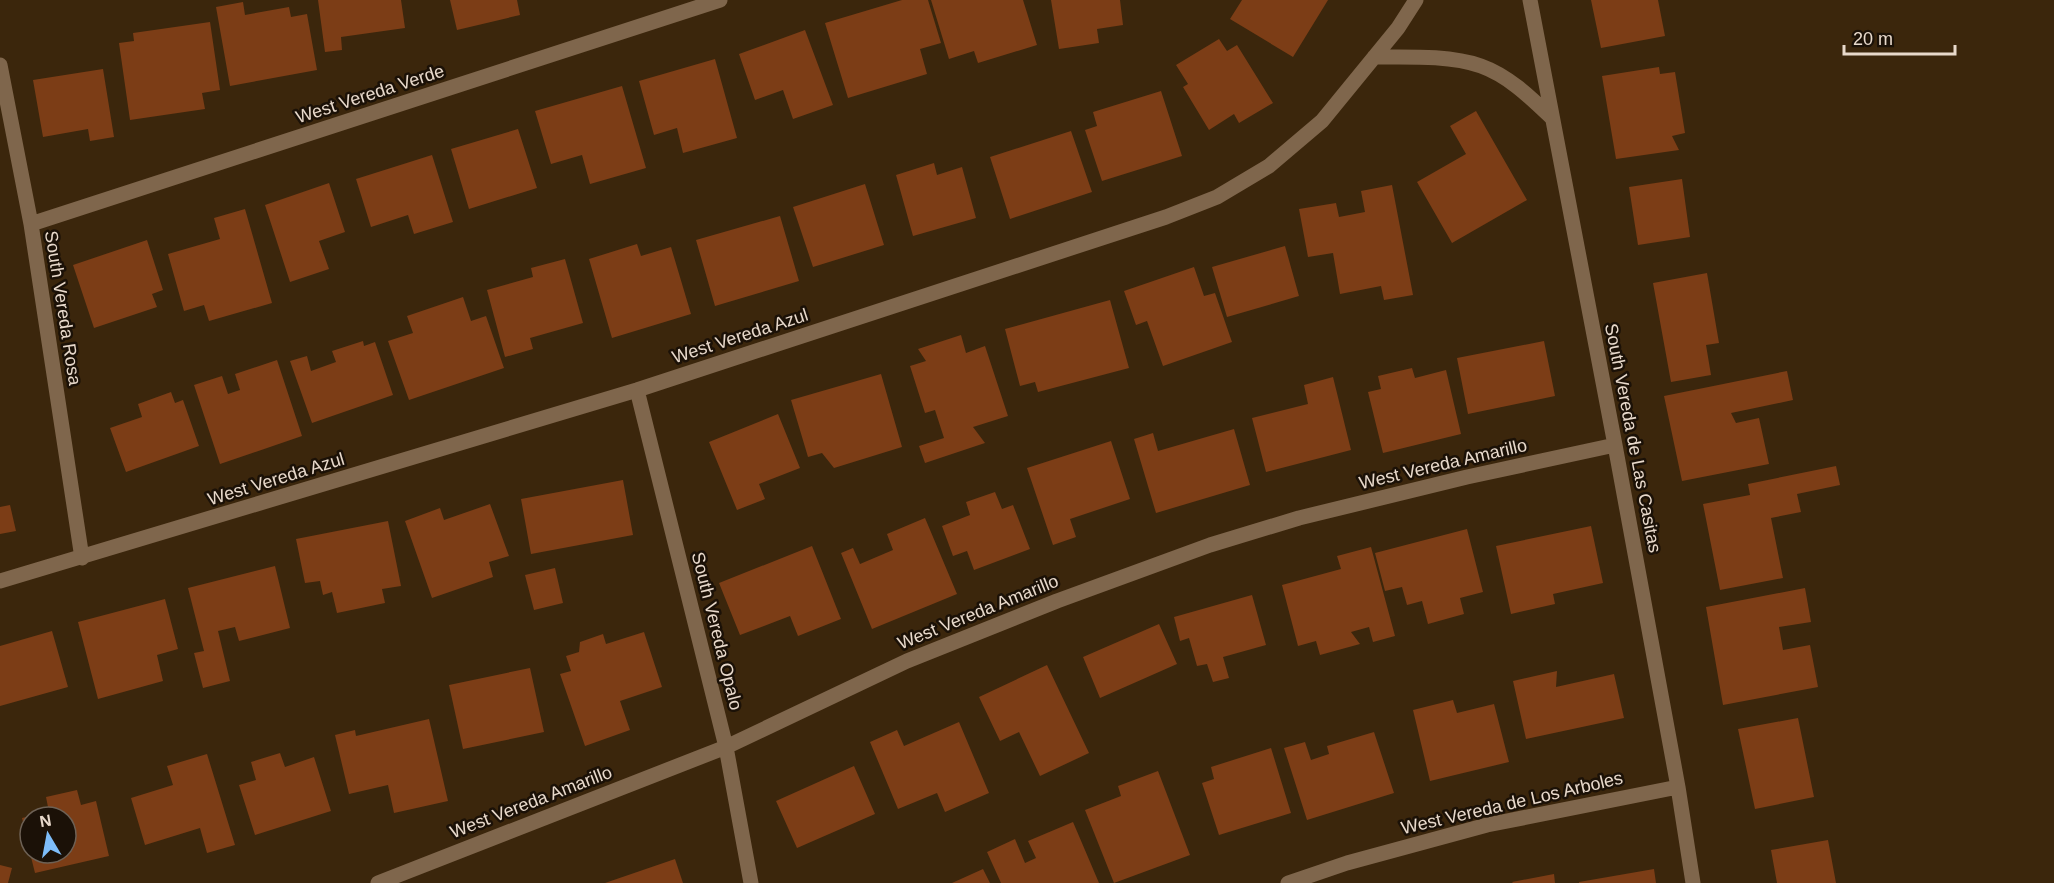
<svg xmlns="http://www.w3.org/2000/svg" width="2054" height="883" viewBox="0 0 2054 883" font-family="Helvetica,sans-serif">
<style>
.building{fill:#7c3d16}
.lines{fill:none;stroke-linecap:round;stroke-linejoin:round}
.street{stroke:#7f664c;stroke-width:15}
.labels{text-anchor:middle;dominant-baseline:central;stroke-width:5;stroke-linejoin:round;paint-order:stroke}
.street-label{font-size:18px;fill:#e8d9cb;stroke:#1b1107}
</style>
<rect width="100%" height="100%" fill="#3b260c"/>
<path class="building" d="M 318,0 L 401,0 L 405,28 L 341,37 L 342,50 L 325,52 Z
M 450,0 L 517,0 L 520,15 L 457,30 Z
M 902,0 L 928,0 L 941,43 L 920,49 L 927,74 L 848,98 L 825,23 Z
M 931,0 L 1023,0 L 1037,45 L 978,63 L 974,51 L 949,59 Z
M 1051,0 L 1120,0 L 1123,25 L 1097,29 L 1099,43 L 1059,49 Z
M 1242,0 L 1328,0 L 1293,57 L 1230,19 Z
M 1591,0 L 1658,0 L 1665,36 L 1601,48 Z
M 243,2 L 245,15 L 289,7 L 291,17 L 307,14 L 317,70 L 230,86 L 216,7 Z
M 210,22 L 220,90 L 202,93 L 205,109 L 130,120 L 119,43 L 134,41 L 133,33 Z
M 805,30 L 833,105 L 793,119 L 783,90 L 755,100 L 739,54 Z
M 1219,39 L 1227,51 L 1237,45 L 1273,103 L 1239,123 L 1234,114 L 1209,130 L 1183,87 L 1188,84 L 1176,65 Z
M 715,59 L 737,138 L 683,153 L 677,128 L 654,135 L 639,81 Z
M 1659,67 L 1660,74 L 1675,72 L 1685,133 L 1672,136 L 1679,150 L 1616,159 L 1602,76 Z
M 103,69 L 114,137 L 90,141 L 88,129 L 43,137 L 33,80 Z
M 622,86 L 646,168 L 590,184 L 582,155 L 551,164 L 535,111 Z
M 1161,91 L 1182,156 L 1102,181 L 1085,130 L 1097,126 L 1093,112 Z
M 1476,111 L 1527,200 L 1452,243 L 1417,182 L 1466,154 L 1450,126 Z
M 518,129 L 537,188 L 469,209 L 451,149 Z
M 1071,131 L 1092,192 L 1010,219 L 990,157 Z
M 432,155 L 453,222 L 414,234 L 408,215 L 371,227 L 356,179 Z
M 934,163 L 937,175 L 962,167 L 976,218 L 913,236 L 896,175 Z
M 1682,179 L 1690,237 L 1638,245 L 1629,187 Z
M 329,183 L 345,232 L 319,241 L 329,269 L 290,282 L 265,205 Z
M 865,184 L 884,245 L 813,267 L 793,207 Z
M 1392,185 L 1413,295 L 1384,300 L 1381,286 L 1340,294 L 1333,253 L 1308,257 L 1299,209 L 1336,203 L 1339,217 L 1365,212 L 1361,191 Z
M 245,209 L 272,303 L 209,321 L 204,305 L 184,311 L 168,254 L 220,239 L 214,218 Z
M 780,216 L 799,281 L 715,306 L 696,240 Z
M 147,240 L 163,290 L 152,294 L 157,307 L 94,328 L 73,265 Z
M 637,244 L 641,256 L 671,247 L 691,314 L 612,338 L 589,259 Z
M 1285,246 L 1299,296 L 1227,317 L 1212,267 Z
M 565,259 L 583,323 L 530,338 L 533,349 L 505,357 L 487,290 L 533,277 L 531,268 Z
M 1194,267 L 1204,296 L 1215,293 L 1232,342 L 1163,366 L 1147,321 L 1136,325 L 1124,291 Z
M 1707,273 L 1719,343 L 1706,345 L 1711,375 L 1671,382 L 1653,283 Z
M 463,297 L 471,321 L 486,316 L 504,368 L 409,400 L 388,341 L 413,333 L 407,316 Z
M 1110,300 L 1129,368 L 1038,392 L 1035,382 L 1020,386 L 1005,329 Z
M 961,335 L 966,353 L 985,346 L 1008,416 L 973,427 L 985,443 L 925,463 L 919,446 L 944,438 L 935,410 L 925,413 L 910,366 L 926,361 L 918,349 Z
M 363,341 L 364,346 L 375,342 L 393,395 L 312,423 L 290,361 L 307,356 L 311,371 L 336,362 L 332,351 Z
M 1544,341 L 1555,396 L 1468,414 L 1457,358 Z
M 277,360 L 302,436 L 220,464 L 194,385 L 222,376 L 228,394 L 240,390 L 235,374 Z
M 1412,368 L 1415,378 L 1446,370 L 1461,434 L 1383,453 L 1368,392 L 1381,389 L 1378,376 Z
M 1787,371 L 1793,400 L 1731,413 L 1736,423 L 1759,418 L 1769,464 L 1682,481 L 1664,396 Z
M 881,374 L 902,447 L 834,468 L 822,453 L 808,457 L 791,400 Z
M 1333,377 L 1351,450 L 1266,472 L 1252,418 L 1308,404 L 1304,385 Z
M 171,392 L 175,403 L 183,400 L 199,446 L 126,472 L 110,428 L 142,417 L 138,404 Z
M 778,414 L 800,468 L 759,484 L 765,499 L 737,510 L 709,442 Z
M 1234,429 L 1250,485 L 1156,513 L 1134,439 L 1153,433 L 1158,451 Z
M 1111,441 L 1130,499 L 1070,519 L 1076,537 L 1053,545 L 1027,468 Z
M 1836,466 L 1840,485 L 1797,494 L 1801,512 L 1771,518 L 1783,578 L 1720,590 L 1703,504 L 1750,495 L 1748,484 Z
M 623,480 L 633,535 L 531,554 L 521,499 Z
M 995,492 L 1002,509 L 1013,505 L 1030,549 L 974,570 L 967,551 L 953,556 L 942,526 L 970,515 L 966,502 Z
M 490,504 L 509,556 L 489,562 L 493,577 L 432,598 L 405,521 L 440,508 L 444,520 Z
M 10,505 L 16,531 L 0,534 L 0,507 Z
M 925,518 L 957,594 L 872,629 L 841,553 L 853,548 L 860,564 L 893,550 L 887,534 Z
M 388,521 L 401,586 L 382,589 L 385,603 L 337,613 L 332,592 L 323,595 L 320,581 L 305,583 L 296,539 Z
M 1591,526 L 1603,583 L 1553,594 L 1555,604 L 1511,614 L 1496,546 Z
M 1467,529 L 1483,592 L 1460,598 L 1464,614 L 1428,624 L 1422,601 L 1407,605 L 1402,587 L 1385,591 L 1375,553 Z
M 812,546 L 841,619 L 798,636 L 790,616 L 740,635 L 719,583 Z
M 1371,547 L 1395,636 L 1373,642 L 1369,627 L 1351,632 L 1360,644 L 1320,655 L 1316,641 L 1298,646 L 1282,585 L 1341,569 L 1337,556 Z
M 275,566 L 290,628 L 239,641 L 235,627 L 218,631 L 230,681 L 203,688 L 194,653 L 204,651 L 188,588 Z
M 555,568 L 563,603 L 534,610 L 525,575 Z
M 1805,588 L 1811,622 L 1779,627 L 1783,650 L 1810,645 L 1818,687 L 1723,705 L 1706,607 Z
M 1252,595 L 1266,645 L 1223,657 L 1229,678 L 1213,682 L 1207,664 L 1197,666 L 1189,638 L 1180,641 L 1174,617 Z
M 165,599 L 178,649 L 157,655 L 163,681 L 98,699 L 78,622 Z
M 1159,624 L 1177,664 L 1100,698 L 1083,657 Z
M 52,631 L 68,687 L 0,706 L 0,646 Z
M 644,632 L 662,687 L 620,701 L 630,730 L 585,746 L 560,674 L 571,671 L 566,656 L 579,652 L 580,642 L 603,634 L 606,644 Z
M 1047,665 L 1089,753 L 1040,776 L 1019,732 L 1000,741 L 979,697 Z
M 530,668 L 544,732 L 463,749 L 449,685 Z
M 1557,671 L 1556,687 L 1614,674 L 1624,718 L 1526,739 L 1513,681 Z
M 1453,700 L 1457,713 L 1494,704 L 1509,762 L 1430,781 L 1413,710 Z
M 1798,718 L 1814,797 L 1755,809 L 1738,729 Z
M 429,719 L 448,801 L 394,813 L 388,785 L 349,794 L 335,735 L 355,730 L 356,736 Z
M 959,722 L 989,793 L 945,812 L 937,793 L 898,809 L 870,742 L 897,730 L 904,746 Z
M 1374,732 L 1394,793 L 1307,820 L 1284,748 L 1305,742 L 1311,760 L 1329,754 L 1327,746 Z
M 1271,748 L 1291,813 L 1219,835 L 1202,783 L 1214,779 L 1211,767 Z
M 280,753 L 285,767 L 314,757 L 331,811 L 255,835 L 239,785 L 256,780 L 251,762 Z
M 207,754 L 235,845 L 207,853 L 200,828 L 145,845 L 131,798 L 173,785 L 167,766 Z
M 854,766 L 875,814 L 797,848 L 776,801 Z
M 1158,771 L 1190,855 L 1114,883 L 1085,810 L 1121,796 L 1118,786 Z
M 77,790 L 81,805 L 96,801 L 109,856 L 35,873 L 30,853 L 66,853 L 66,817 L 31,816 L 49,812 L 46,797 Z
M 30,816 L 30,848 L 29,848 L 22,818 Z
M 1073,822 L 1099,883 L 1001,883 L 987,852 L 1015,839 L 1025,863 L 1036,858 L 1028,841 Z
M 1828,840 L 1836,883 L 1777,883 L 1771,850 Z
M 675,859 L 683,883 L 605,883 Z
M 0,865 L 12,868 L 8,883 L 0,883 Z
M 983,869 L 990,883 L 952,883 Z
M 1654,869 L 1656,883 L 1579,883 L 1579,882 Z
M 1554,874 L 1555,883 L 1513,883 L 1512,882 Z"/>
<g class="lines">
<path class="street" d="M 1530,0 L 1615,445 L 1678,787 L 1693,883
M 1374,57 C 1407,57 1450,55 1481,66 C 1509,76 1531,98 1552,118
M 0,65 L 31,224 L 82,558
M 31,224 L 720,0
M 637,390 L 726,747 L 751,883
M 0,581 L 637,390 L 1166,217 L 1217,197 L 1269,166 L 1322,121 L 1398,28 L 1416,0
M 378,883 L 726,747 L 907,661 L 1057,601 L 1210,545 L 1299,518 L 1467,477 L 1615,445
M 1288,883 L 1347,863 L 1487,825 L 1678,787"/>
</g>
<g class="labels">
<g class="street-label">
<text transform="translate(370 94) rotate(-18)">West Vereda Verde</text>
<text transform="translate(63 308) rotate(81)">South Vereda Rosa</text>
<text transform="translate(740 336) rotate(-18)">West Vereda Azul</text>
<text transform="translate(1633 438) rotate(79)">South Vereda de Las Casitas</text>
<text transform="translate(1443 464) rotate(-13)">West Vereda Amarillo</text>
<text transform="translate(276 479) rotate(-17)">West Vereda Azul</text>
<text transform="translate(978 612) rotate(-22)">West Vereda Amarillo</text>
<text transform="translate(717 631) rotate(76)">South Vereda Opalo</text>
<text transform="translate(531 802) rotate(-21)">West Vereda Amarillo</text>
<text transform="translate(1512 803) rotate(-13)">West Vereda de Los Arboles</text>
</g>
</g>
<g transform="translate(48 835) rotate(350)"><circle r="28" fill="#1b1107" stroke="#6d6155" stroke-width="1.5"/>
<path d="M0-4.5L10 22L0 15L-10 22Z" fill="#7ebdf9"/>
<text y="-9" font-size="16" font-weight="bold" text-anchor="middle" fill="#e8d9cb">N</text>
</g>
<path d="M1844 45v9h111v-9" fill="none" stroke="#e8d9cb" stroke-width="3"/>
<text x="1853" y="45" font-size="18" fill="#e8d9cb" stroke="#1b1107" stroke-width="4.5" paint-order="stroke">20 m</text>
</svg>
